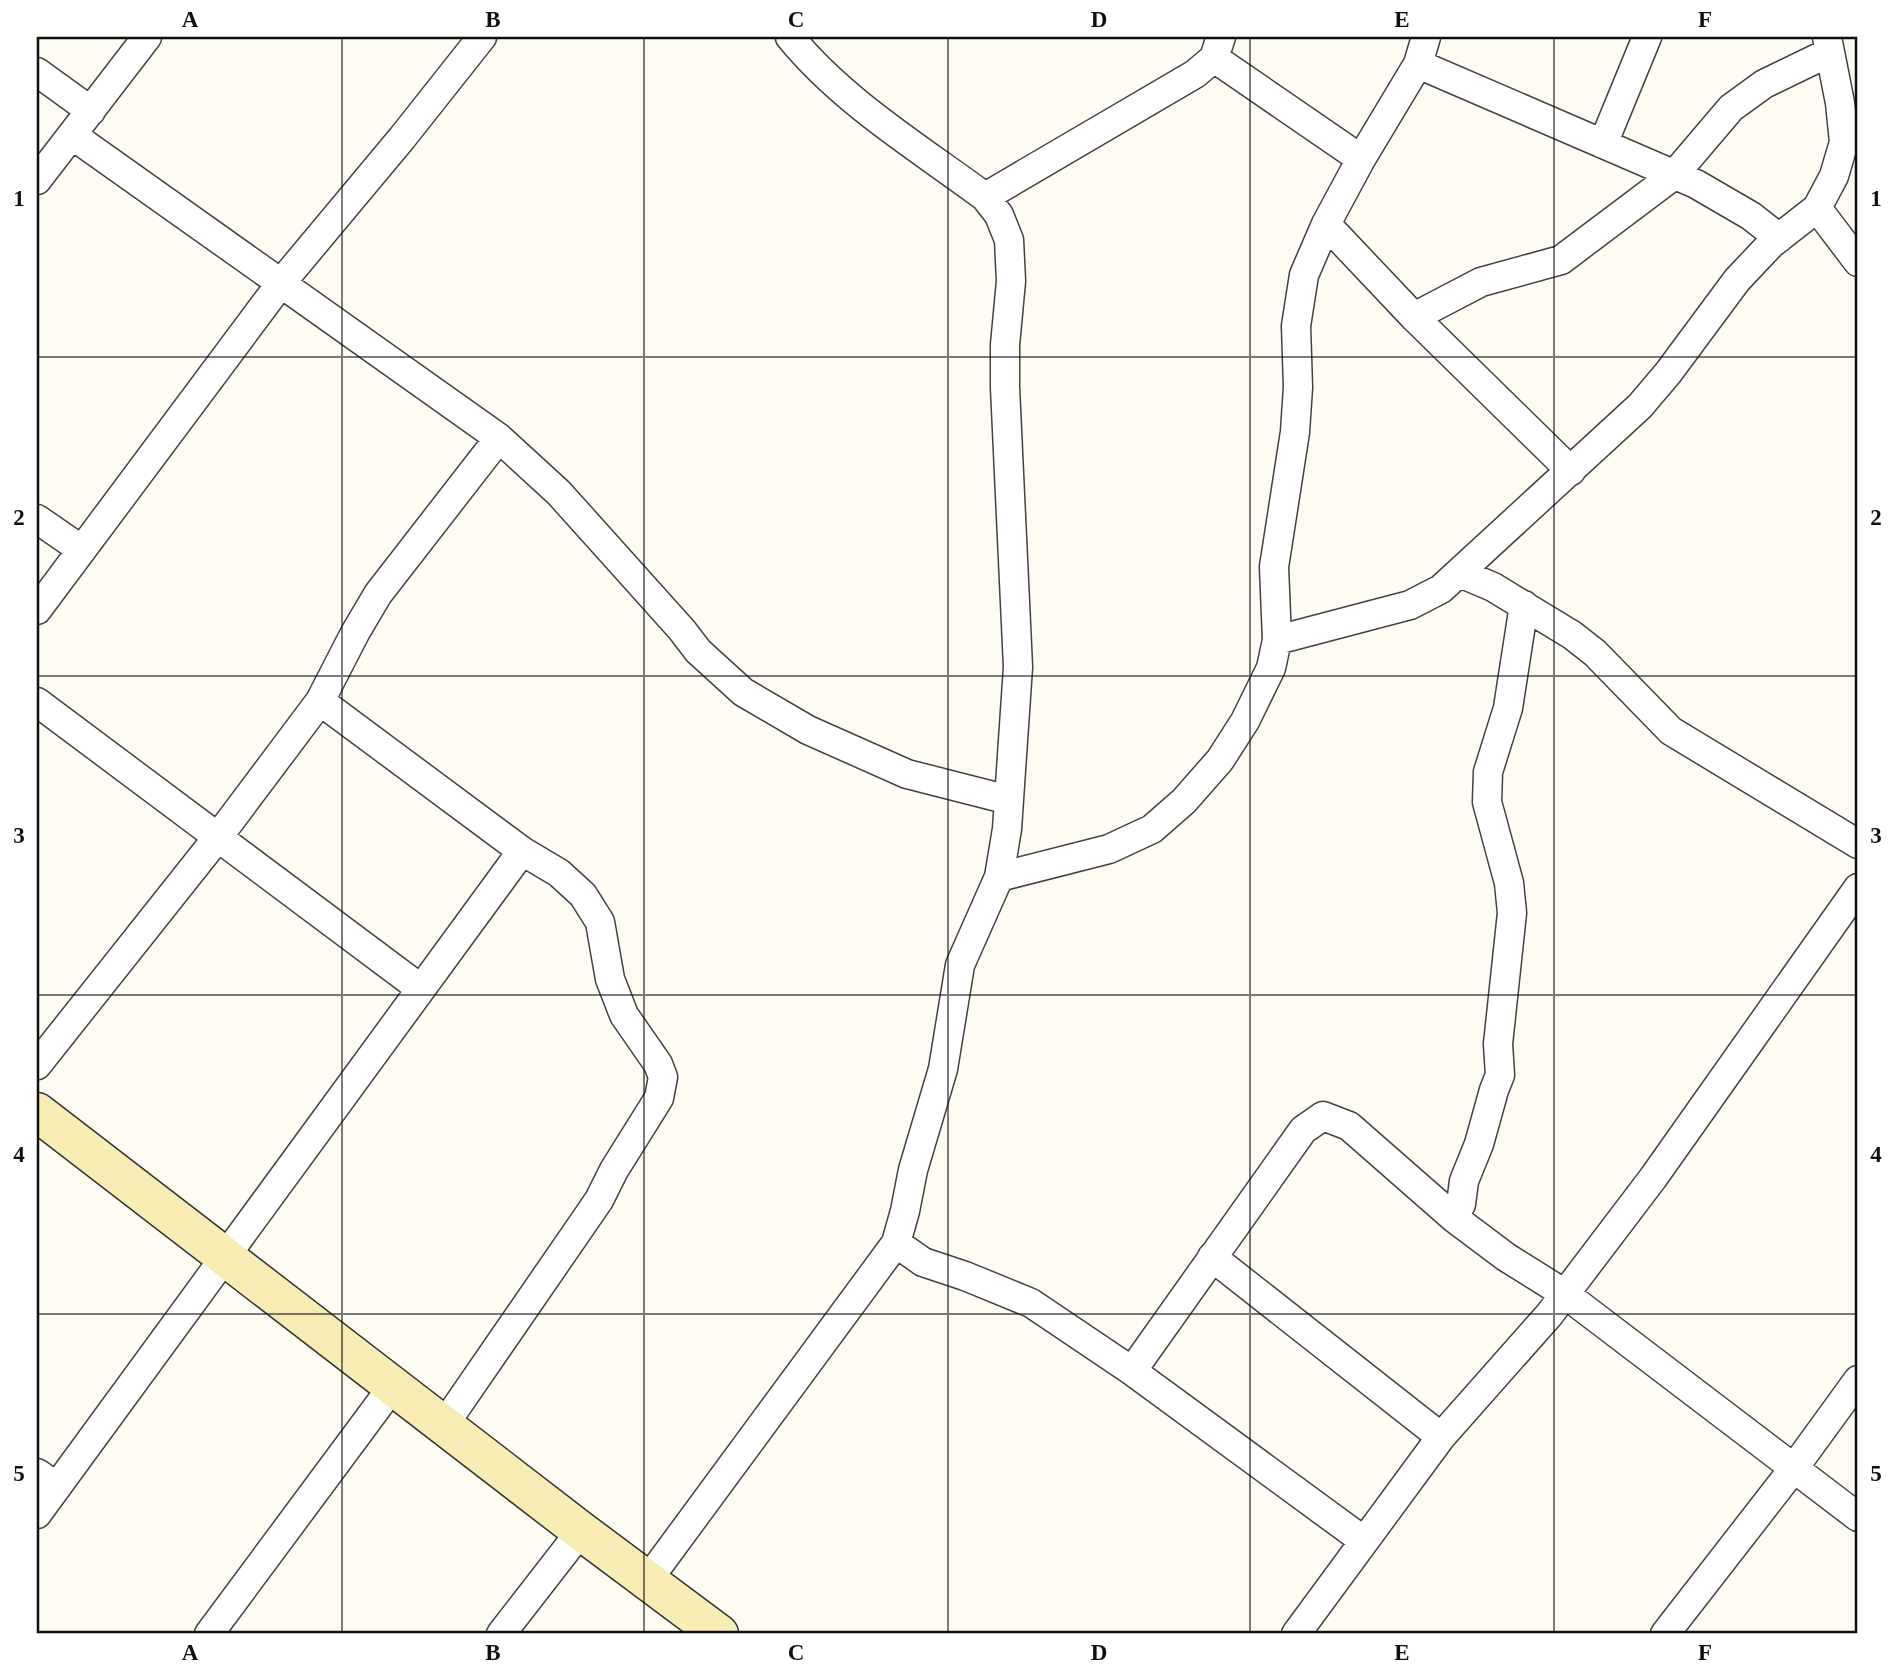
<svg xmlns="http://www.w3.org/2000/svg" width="1895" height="1671" viewBox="0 0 1895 1671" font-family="'Times New Roman',serif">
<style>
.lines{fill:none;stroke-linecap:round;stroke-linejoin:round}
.street-casing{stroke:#424242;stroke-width:31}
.secondary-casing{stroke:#313131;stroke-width:41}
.street{stroke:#fff;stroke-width:28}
.secondary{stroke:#f7ecb4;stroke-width:38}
.grid{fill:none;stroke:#0f0f0f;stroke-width:2;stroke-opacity:0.55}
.neatline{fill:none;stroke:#0f0f0f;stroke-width:2.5}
.grid-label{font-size:23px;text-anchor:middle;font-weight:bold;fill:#0f0f0f}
</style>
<rect width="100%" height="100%" fill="#fefbf2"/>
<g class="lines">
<defs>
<path id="street" d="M 1214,58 L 1361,159
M 1418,64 L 1696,184 L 1751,216 L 1779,238
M 37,72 L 91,111
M 72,135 L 499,438 L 559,493 L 682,630 L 698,651 L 743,692 L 808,730 L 907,774 L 1009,800
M 1603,144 L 1647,37
M 37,180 L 147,37
M 985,197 L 1195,74 L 1214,58 L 1221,37
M 1817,208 L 1858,262
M 1326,224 L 1414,317 L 1571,471
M 1414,317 L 1481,282 L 1561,260 L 1674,175 L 1731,108 L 1764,84 L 1830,52
M 37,519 L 82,550
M 1460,573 L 1493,587 L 1572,635 L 1595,653 L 1671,731 L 1858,844
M 37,610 L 281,283 L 402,138 L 482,37
M 1277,640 L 1410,605 L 1441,589 L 1640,406 L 1668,373 L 1737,280 L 1771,244 L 1817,208 L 1834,176 L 1844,142 L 1840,103 L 1827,37
M 320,701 L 522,851 L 559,873 L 583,895 L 600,922 L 610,979 L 624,1015 L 658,1064 L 663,1077 L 659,1098 L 614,1170 L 599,1200 L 444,1425
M 37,702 L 421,989
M 999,877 L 1109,849 L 1152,829 L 1184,801 L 1220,760 L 1245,721 L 1271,668 L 1277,640 L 1274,567 L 1295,432 L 1298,387 L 1296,326 L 1304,275 L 1326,224 L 1361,159 L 1418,64 L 1426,37
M 37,1065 L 218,837 L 320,701 L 355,633 L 378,594 L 499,438
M 1454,1218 L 1461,1204 L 1464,1181 L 1479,1144 L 1494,1090 L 1500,1075 L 1498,1044 L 1512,913 L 1509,883 L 1487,802 L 1488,772 L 1508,708 L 1524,605
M 896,1243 L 923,1262 L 965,1276 L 1031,1303 L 1132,1371 L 1364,1541
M 1212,1257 L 1441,1437
M 1132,1371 L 1303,1130 L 1323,1116 L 1349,1126 L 1454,1218 L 1506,1257 L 1565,1294 L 1858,1517
M 37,1473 L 57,1487
M 37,1514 L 522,851
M 647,1581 L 896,1243 L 905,1211 L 913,1170 L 943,1069 L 960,965 L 999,877 L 1007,829 L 1018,667 L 1005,387 L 1005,345 L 1011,281 L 1009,240 L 999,215 L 985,197 C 919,148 843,102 790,37
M 209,1634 L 393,1386
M 501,1634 L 581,1531
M 1296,1634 L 1441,1437 L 1549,1315 L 1653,1178 L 1858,888
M 1665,1634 L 1794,1468 L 1858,1380"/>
<path id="secondary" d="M 37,1112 L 581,1531 L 719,1634"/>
</defs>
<use href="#street" class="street-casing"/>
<use href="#secondary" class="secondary-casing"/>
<use href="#street" class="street"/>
<use href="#secondary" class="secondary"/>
</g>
<path class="grid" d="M 342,37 L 342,1634M 644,37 L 644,1634M 948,37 L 948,1634M 1250,37 L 1250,1634M 1554,37 L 1554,1634M 37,357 L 1858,357M 37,676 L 1858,676M 37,995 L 1858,995M 37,1314 L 1858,1314"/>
<rect width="1895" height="1671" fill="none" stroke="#ffffff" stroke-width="77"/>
<rect x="38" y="38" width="1818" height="1594" class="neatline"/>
<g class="grid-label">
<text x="190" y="27">A</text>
<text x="493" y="27">B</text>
<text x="796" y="27">C</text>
<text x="1099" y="27">D</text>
<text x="1402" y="27">E</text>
<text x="1705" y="27">F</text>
<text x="19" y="206">1</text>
<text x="1876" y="206">1</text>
<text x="19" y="525">2</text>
<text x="1876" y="525">2</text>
<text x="19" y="843">3</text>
<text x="1876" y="843">3</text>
<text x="19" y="1162">4</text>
<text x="1876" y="1162">4</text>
<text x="19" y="1481">5</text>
<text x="1876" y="1481">5</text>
<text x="190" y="1660">A</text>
<text x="493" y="1660">B</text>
<text x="796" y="1660">C</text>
<text x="1099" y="1660">D</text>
<text x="1402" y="1660">E</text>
<text x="1705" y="1660">F</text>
</g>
</svg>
